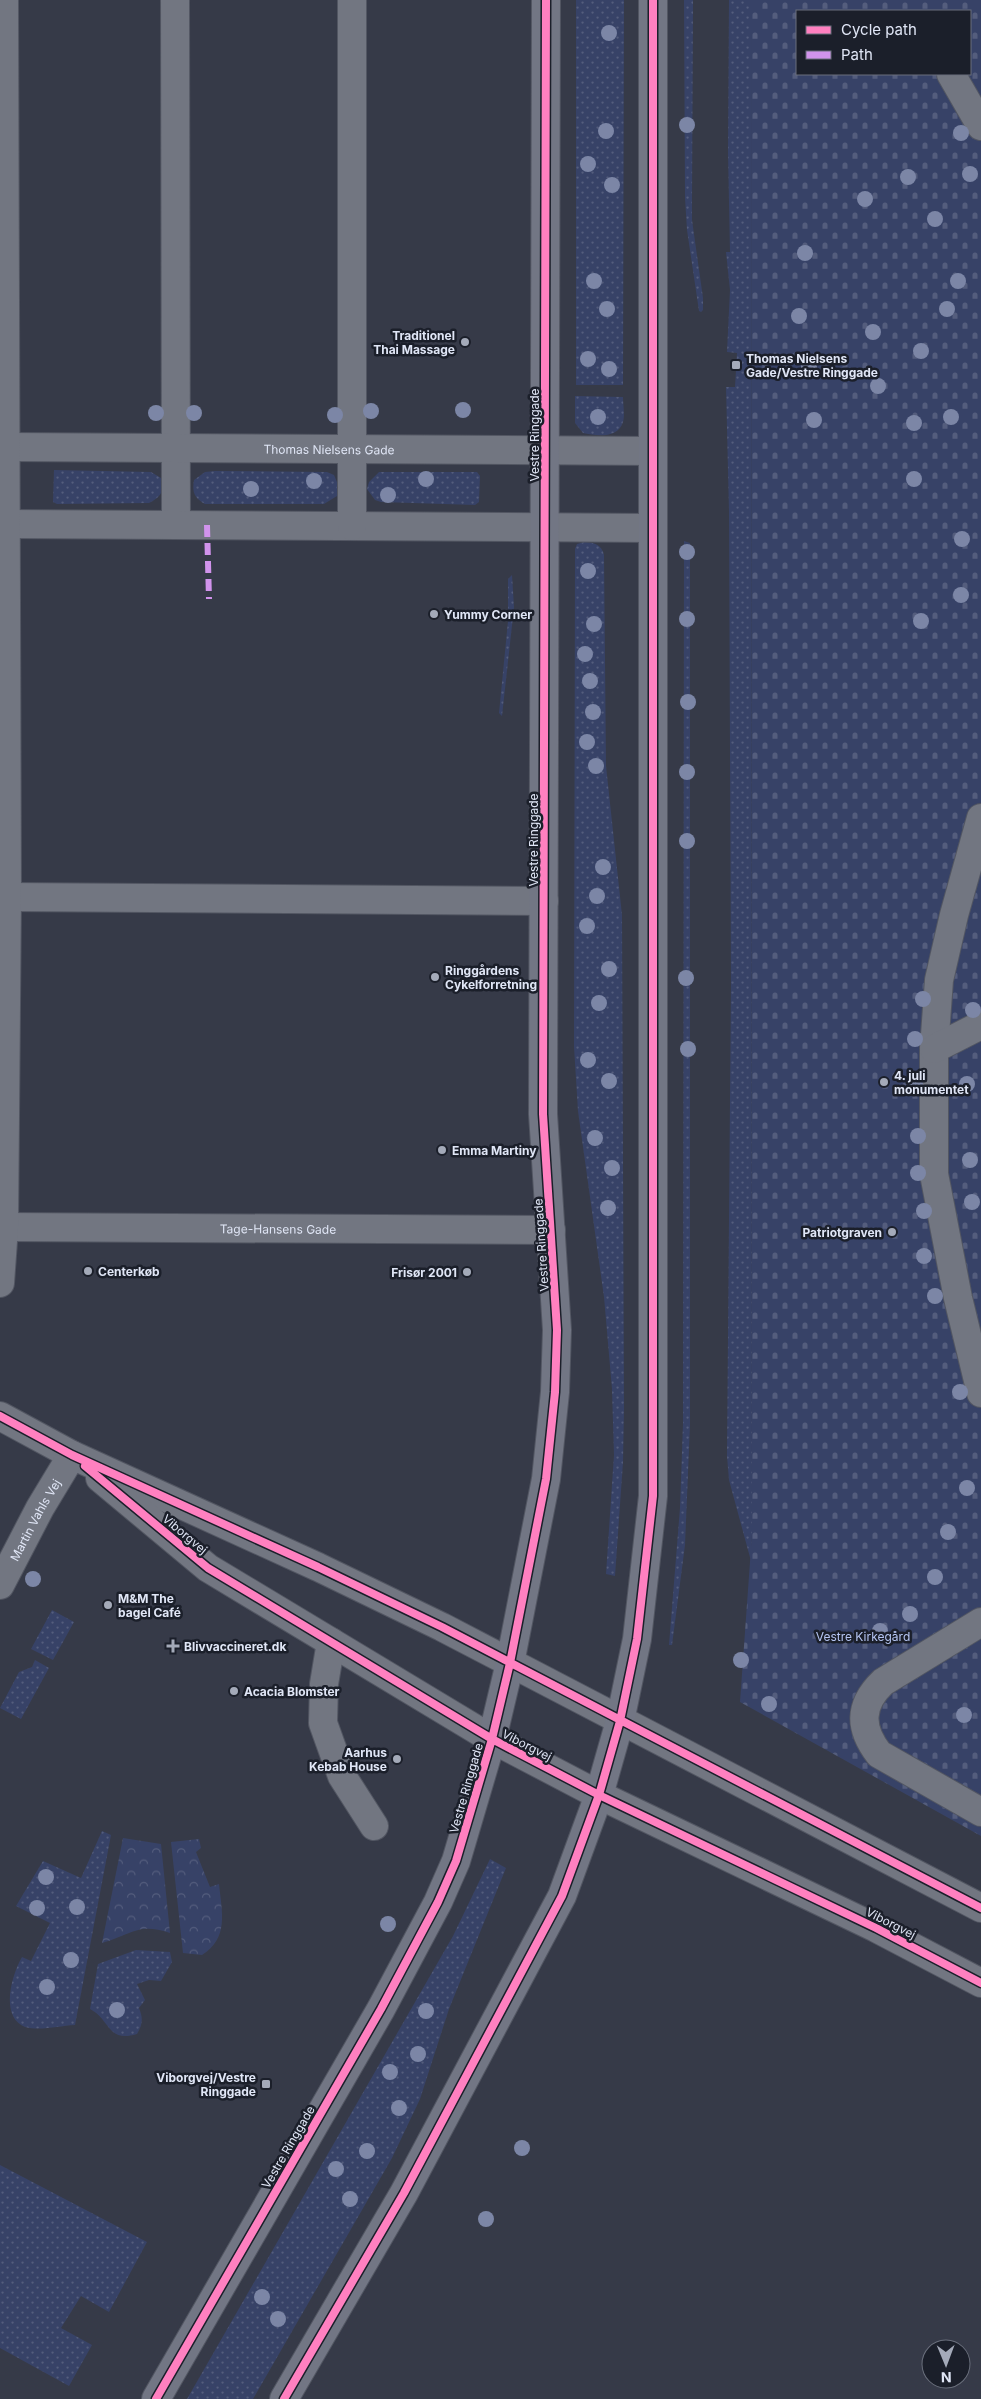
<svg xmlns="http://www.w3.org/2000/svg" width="981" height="2399" viewBox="0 0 981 2399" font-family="Inter,sans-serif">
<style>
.grass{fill:url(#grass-dots)}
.forest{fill:url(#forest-crowns)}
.cemetery{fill:url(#cemetery-stones);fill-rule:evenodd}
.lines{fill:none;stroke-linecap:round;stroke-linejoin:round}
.minor-casing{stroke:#525662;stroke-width:30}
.major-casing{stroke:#525662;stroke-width:30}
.minor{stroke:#727681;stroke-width:28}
.major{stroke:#727684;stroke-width:28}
.quiet{stroke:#d193ec;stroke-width:6;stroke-dasharray:12 6;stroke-linecap:butt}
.cycleway-casing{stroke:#1b1f2a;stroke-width:11}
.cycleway{stroke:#ff80c0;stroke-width:8}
.tree{fill:#7c86a6}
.poi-dot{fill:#a4aab9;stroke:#1b1f2a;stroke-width:2}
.labels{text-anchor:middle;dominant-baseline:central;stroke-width:5;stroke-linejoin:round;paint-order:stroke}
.poi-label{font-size:12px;font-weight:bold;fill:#e0e6f6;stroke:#1b1f2a;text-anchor:start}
.street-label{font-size:12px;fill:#e0e6f6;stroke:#1b1f2a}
.park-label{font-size:12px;fill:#b5c5f2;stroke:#1b1f2a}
</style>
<defs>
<pattern id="grass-dots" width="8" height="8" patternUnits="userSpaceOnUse" patternTransform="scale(1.25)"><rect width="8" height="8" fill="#374267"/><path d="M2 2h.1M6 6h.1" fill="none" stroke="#545d7d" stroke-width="1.8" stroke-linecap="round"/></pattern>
<pattern id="forest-crowns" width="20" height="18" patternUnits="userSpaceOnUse" patternTransform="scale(1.25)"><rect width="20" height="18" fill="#374267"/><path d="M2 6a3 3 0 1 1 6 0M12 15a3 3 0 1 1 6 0" fill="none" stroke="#545d7d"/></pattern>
<pattern id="cemetery-stones" width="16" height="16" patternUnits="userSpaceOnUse" patternTransform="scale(1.25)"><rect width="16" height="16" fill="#374267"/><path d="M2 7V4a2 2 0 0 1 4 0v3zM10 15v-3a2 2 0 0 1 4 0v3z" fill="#545d7d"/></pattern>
</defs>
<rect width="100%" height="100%" fill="#363a48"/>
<path class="grass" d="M 576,0 L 624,0 L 623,385 L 576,385 Z
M 684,0 L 693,0 L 692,198 L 692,220 L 703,298 L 703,310 L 701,312 L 699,311 L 687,230 L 685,198 Z
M 729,0 L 751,0 L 752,1534 L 751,1561 L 729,1480 L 727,1456 L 731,984 L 729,511 L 726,387 L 735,387 L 737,353 L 727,352 L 730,290 L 726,252 L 730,252 L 728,152 Z
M 575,396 L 623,397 C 623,404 625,415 623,422 C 618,439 596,436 583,433 L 575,423 Z
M 54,470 L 151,472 L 161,478 C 166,490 160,498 149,503 L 57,504 L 53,502 Z
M 215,471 L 327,472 L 334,475 L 340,489 L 337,496 L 324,504 L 205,504 C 194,498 192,492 194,480 L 205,472 Z
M 379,472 L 477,472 L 480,476 L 479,502 L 475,505 L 381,502 L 375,500 L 367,489 L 369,482 Z
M 684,541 L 690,543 L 690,1425 L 685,1545 L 672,1645 L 669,1645 L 680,1508 L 683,1424 Z
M 584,542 C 594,542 602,545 604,555 L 606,766 L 622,915 L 624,1409 L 623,1462 L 615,1576 L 606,1574 L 614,1455 L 612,1389 L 604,1297 L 578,1111 L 574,1047 L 575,549 L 577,544 Z
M 512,575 L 514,607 L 502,716 L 499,713 L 508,621 L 508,579 Z
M 52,1610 L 74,1622 L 53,1660 L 31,1649 Z
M 35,1660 L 49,1668 L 21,1719 L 0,1708 L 19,1672 L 32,1667 Z
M 102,1831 L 111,1835 L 75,2025 C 59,2026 40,2031 25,2027 C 0,2017 11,1976 22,1957 L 31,1961 L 50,1923 L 16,1906 L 43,1861 L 81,1878 Z
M 490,1859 L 506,1868 L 449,2009 L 420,2099 L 392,2158 L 253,2399 L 187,2399 L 453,1936 Z
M 136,1950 L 170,1952 L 172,1962 L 161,1981 L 149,1980 L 137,1984 L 145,2000 L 139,2008 C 143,2018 143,2024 137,2034 C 107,2043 111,2020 90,2009 L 98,1964 Z
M 0,2165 L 147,2242 L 109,2312 L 81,2296 L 61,2328 L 92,2345 L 69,2386 L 0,2348 Z"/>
<path class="forest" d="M 123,1838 L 161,1844 L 170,1933 C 138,1922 131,1935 102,1943 Z
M 199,1839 L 201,1848 L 196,1852 L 210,1887 L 219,1884 C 222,1913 229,1938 202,1955 L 183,1953 L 171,1842 Z"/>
<path class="cemetery" d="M 751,0 L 981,0 L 981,1836 L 740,1702 L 752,1534 ZM 797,11 L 970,11 L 970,74 L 797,74 Z"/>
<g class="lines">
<defs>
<g id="minor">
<path d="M 175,0 L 176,525"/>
<path d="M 951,74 L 981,126"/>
<path id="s1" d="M 7,447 L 653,451"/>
<path d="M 7,524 L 652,528"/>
<path d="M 352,526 L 352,0"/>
<path d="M 981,818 L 954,915 L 939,980 L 934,1049 L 934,1174 L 958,1298 L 981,1393"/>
<path d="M 7,897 L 544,901"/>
<path d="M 934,1049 L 981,1025"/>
<path id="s2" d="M 4,1227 L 551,1230"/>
<path d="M 0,1283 L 4,1227 L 7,897 L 4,0"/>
<path d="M 0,1416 L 72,1455 L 318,1567 L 442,1627 L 981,1908"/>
<path d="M 100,1478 L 208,1568 L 492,1739 L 599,1795 L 876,1928 L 981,1983"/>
<path id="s3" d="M 0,1585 L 40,1508 L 72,1455"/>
<path d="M 981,1622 L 883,1682 C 859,1705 859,1728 879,1754 L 981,1812"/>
<path d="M 331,1642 L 324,1684 L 323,1723 L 342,1776 L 374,1826"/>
</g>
<path id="major" d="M 156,2399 L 381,2009 L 438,1902 L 456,1861 L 492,1739 L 510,1663 L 546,1479 L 555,1392 L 557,1330 L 543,1114 L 546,0
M 284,2399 L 404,2193 L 562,1896 L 599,1795 L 620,1721 L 637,1639 L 653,1496 L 653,0"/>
</defs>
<use href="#minor" class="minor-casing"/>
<use href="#major" class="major-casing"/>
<use href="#minor" class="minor"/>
<use href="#major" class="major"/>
<path class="quiet" d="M 207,525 L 209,599"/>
<defs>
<path id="cycleway" d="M 0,1416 L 72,1455 L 318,1567 L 442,1627 L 981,1908
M 85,1466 L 208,1568 L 492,1739 L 599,1795 L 876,1928 L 981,1983
M 156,2399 L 381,2009 L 438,1902 L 456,1861 L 492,1739 L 510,1663 L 546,1479 L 555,1392 L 557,1330 L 543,1114 L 546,0
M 284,2399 L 404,2193 L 562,1896 L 599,1795 L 620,1721 L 637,1639 L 653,1496 L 653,0"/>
</defs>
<use href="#cycleway" class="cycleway-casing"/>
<use href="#cycleway" class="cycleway"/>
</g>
<g class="tree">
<circle cx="609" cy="33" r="8"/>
<circle cx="687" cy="125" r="8"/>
<circle cx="606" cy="131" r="8"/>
<circle cx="961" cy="133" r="8"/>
<circle cx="588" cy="164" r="8"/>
<circle cx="970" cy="174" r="8"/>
<circle cx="908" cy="177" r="8"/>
<circle cx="612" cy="185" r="8"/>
<circle cx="865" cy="199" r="8"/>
<circle cx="935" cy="219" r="8"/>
<circle cx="805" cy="253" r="8"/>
<circle cx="594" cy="281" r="8"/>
<circle cx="958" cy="281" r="8"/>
<circle cx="607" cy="309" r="8"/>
<circle cx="947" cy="309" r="8"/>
<circle cx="799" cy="316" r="8"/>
<circle cx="873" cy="332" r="8"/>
<circle cx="921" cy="351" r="8"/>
<circle cx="588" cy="359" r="8"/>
<circle cx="809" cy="367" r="8"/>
<circle cx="609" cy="369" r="8"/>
<circle cx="878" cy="386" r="8"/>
<circle cx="463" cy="410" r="8"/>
<circle cx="371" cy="411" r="8"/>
<circle cx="156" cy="413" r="8"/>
<circle cx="194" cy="413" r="8"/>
<circle cx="335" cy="415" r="8"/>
<circle cx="598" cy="417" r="8"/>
<circle cx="951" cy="417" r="8"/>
<circle cx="814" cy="420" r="8"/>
<circle cx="914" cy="423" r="8"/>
<circle cx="426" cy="479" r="8"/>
<circle cx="914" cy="479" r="8"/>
<circle cx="314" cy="481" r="8"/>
<circle cx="251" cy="489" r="8"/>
<circle cx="388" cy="495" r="8"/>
<circle cx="962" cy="539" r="8"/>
<circle cx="687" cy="552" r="8"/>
<circle cx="588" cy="571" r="8"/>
<circle cx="961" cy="595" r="8"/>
<circle cx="687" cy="619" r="8"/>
<circle cx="921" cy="621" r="8"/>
<circle cx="594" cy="624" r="8"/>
<circle cx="585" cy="654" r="8"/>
<circle cx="590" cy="681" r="8"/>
<circle cx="688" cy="702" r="8"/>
<circle cx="593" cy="712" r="8"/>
<circle cx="587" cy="742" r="8"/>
<circle cx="596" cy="766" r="8"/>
<circle cx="687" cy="772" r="8"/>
<circle cx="687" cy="841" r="8"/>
<circle cx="603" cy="867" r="8"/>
<circle cx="597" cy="896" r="8"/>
<circle cx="587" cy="926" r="8"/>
<circle cx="609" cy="969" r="8"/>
<circle cx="686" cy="978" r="8"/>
<circle cx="923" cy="999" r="8"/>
<circle cx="599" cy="1003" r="8"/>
<circle cx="973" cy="1010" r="8"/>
<circle cx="915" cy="1039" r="8"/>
<circle cx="688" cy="1049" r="8"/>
<circle cx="588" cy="1060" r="8"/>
<circle cx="609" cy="1081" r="8"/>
<circle cx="915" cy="1084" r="8"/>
<circle cx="967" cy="1084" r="8"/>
<circle cx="918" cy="1136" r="8"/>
<circle cx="595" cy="1138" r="8"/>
<circle cx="970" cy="1160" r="8"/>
<circle cx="612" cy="1168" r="8"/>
<circle cx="918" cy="1173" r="8"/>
<circle cx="972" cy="1202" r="8"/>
<circle cx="608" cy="1208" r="8"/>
<circle cx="924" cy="1211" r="8"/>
<circle cx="924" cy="1256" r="8"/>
<circle cx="935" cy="1296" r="8"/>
<circle cx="960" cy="1392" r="8"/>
<circle cx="967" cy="1488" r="8"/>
<circle cx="948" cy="1532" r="8"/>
<circle cx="935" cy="1577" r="8"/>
<circle cx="33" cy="1579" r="8"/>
<circle cx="910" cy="1614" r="8"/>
<circle cx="880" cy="1631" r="8"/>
<circle cx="741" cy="1660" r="8"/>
<circle cx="769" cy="1704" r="8"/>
<circle cx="964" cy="1715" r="8"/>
<circle cx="46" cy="1877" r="8"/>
<circle cx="77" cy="1907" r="8"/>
<circle cx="37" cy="1908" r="8"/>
<circle cx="388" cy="1924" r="8"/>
<circle cx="71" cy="1960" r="8"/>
<circle cx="47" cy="1987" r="8"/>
<circle cx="117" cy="2010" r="8"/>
<circle cx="426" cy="2011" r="8"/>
<circle cx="418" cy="2054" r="8"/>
<circle cx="390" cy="2072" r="8"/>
<circle cx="399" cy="2108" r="8"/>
<circle cx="522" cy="2148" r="8"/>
<circle cx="367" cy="2151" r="8"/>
<circle cx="336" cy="2169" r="8"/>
<circle cx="350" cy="2199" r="8"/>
<circle cx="486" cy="2219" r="8"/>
<circle cx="262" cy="2297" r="8"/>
<circle cx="278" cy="2319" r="8"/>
</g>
<g class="poi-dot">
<circle cx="465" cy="342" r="5"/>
<rect x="731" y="360" width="10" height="10" rx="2.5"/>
<circle cx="434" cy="614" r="5"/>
<circle cx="435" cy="977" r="5"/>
<circle cx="884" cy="1082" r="5"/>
<circle cx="442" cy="1150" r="5"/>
<circle cx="892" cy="1232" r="5"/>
<circle cx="88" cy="1271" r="5"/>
<circle cx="467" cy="1272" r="5"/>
<circle cx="108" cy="1605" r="5"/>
<path d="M170.5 1638.5h5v5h5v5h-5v5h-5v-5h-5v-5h5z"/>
<circle cx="234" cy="1691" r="5"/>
<circle cx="397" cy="1759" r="5"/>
<rect x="261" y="2079" width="10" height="10" rx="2.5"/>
</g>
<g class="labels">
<g class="poi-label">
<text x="455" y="335" text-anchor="end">Traditionel<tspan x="455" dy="14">Thai Massage</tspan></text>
<text x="746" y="358">Thomas Nielsens<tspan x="746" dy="14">Gade/Vestre Ringgade</tspan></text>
<text x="444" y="614">Yummy Corner</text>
<text x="445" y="970">Ringgårdens<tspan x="445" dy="14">Cykelforretning</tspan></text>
<text x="894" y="1075">4. juli<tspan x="894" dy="14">monumentet</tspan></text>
<text x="452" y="1150">Emma Martiny</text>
<text x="882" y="1232" text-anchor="end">Patriotgraven</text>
<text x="98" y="1271">Centerkøb</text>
<text x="457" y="1272" text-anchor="end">Frisør 2001</text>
<text x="118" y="1598">M&amp;M The<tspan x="118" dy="14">bagel Café</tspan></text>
<text x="184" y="1646">Blivvaccineret.dk</text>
<text x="244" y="1691">Acacia Blomster</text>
<text x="387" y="1752" text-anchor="end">Aarhus<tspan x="387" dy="14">Kebab House</tspan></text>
<text x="256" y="2077" text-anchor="end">Viborgvej/Vestre<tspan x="256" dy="14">Ringgade</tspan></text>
</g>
<g class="street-label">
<text transform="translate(534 435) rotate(-90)">Vestre Ringgade</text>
<text stroke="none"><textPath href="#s1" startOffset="322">Thomas Nielsens Gade</textPath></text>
<text transform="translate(533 840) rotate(-90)">Vestre Ringgade</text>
<text stroke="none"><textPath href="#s2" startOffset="274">Tage-Hansens Gade</textPath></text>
<text transform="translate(541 1245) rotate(-94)">Vestre Ringgade</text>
<text stroke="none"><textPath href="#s3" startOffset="74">Martin Vahls Vej</textPath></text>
<text transform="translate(185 1534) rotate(40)">Viborgvej</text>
<text transform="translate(527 1745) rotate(27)">Viborgvej</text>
<text transform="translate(466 1788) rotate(-74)">Vestre Ringgade</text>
<text transform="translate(891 1923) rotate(27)">Viborgvej</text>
<text transform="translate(288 2147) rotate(-60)">Vestre Ringgade</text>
</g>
<g class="park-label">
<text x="863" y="1636">Vestre Kirkegård</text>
</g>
</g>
<rect x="796" y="10" width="175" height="65" fill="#1b1f2a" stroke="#6a6f7c"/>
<rect x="806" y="26" width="25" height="8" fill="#ff80c0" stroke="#6a6f7c"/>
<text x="841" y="35" font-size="15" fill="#e0e6f6">Cycle path</text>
<rect x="806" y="51" width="25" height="8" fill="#d193ec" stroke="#6a6f7c"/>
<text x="841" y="60" font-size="15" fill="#e0e6f6">Path</text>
<g transform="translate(946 2364) rotate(179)"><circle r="24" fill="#1b1f2a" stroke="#6a6f7c"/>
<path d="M0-4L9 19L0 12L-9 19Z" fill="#a4aab9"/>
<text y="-8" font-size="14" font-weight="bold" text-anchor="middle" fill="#e0e6f6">N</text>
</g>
</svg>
